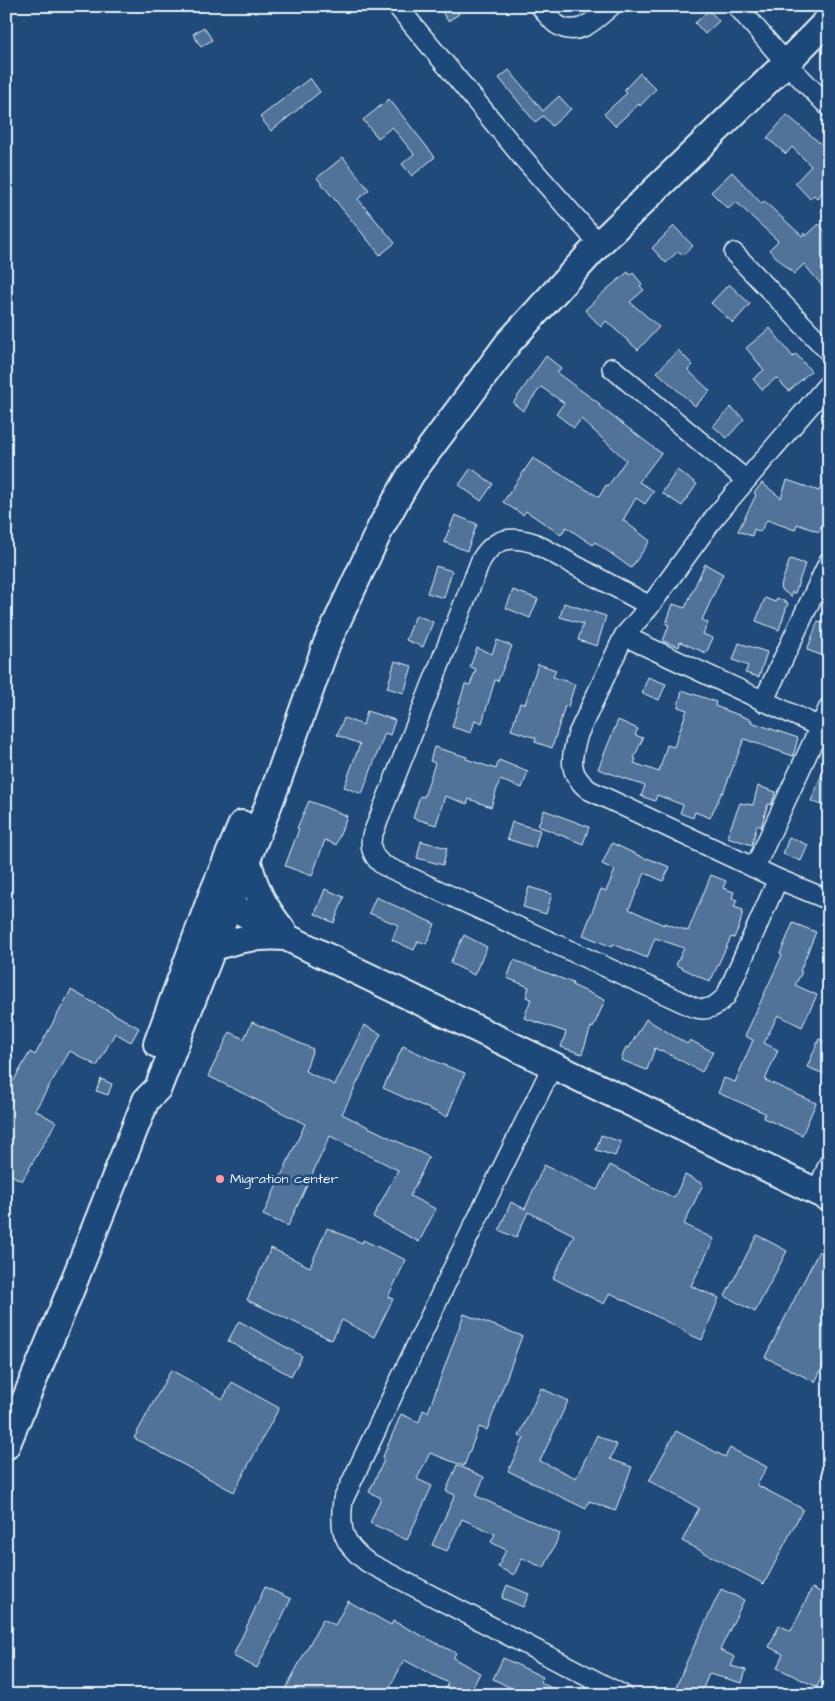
<svg xmlns="http://www.w3.org/2000/svg" width="835" height="1701" viewBox="0 0 835 1701" font-family="'Architects Daughter',sans-serif">
<style>
.building{fill:#517399;stroke:#e8f1f8}
.lines{fill:none;stroke-linecap:round;stroke-linejoin:round}
.street-casing{stroke:#e8f1f8;stroke-width:22}
.secondary-casing{stroke:#e8f1f8;stroke-width:30}
.street{stroke:#1f4a7a;stroke-width:19}
.secondary{stroke:#1f4a7a;stroke-width:26}
.poi-dot{fill:#ff9aa2;stroke:#1f4a7a;stroke-width:2}
.labels{text-anchor:middle;dominant-baseline:central;stroke-width:5;stroke-linejoin:round;paint-order:stroke}
.poi-label{font-size:14px;fill:#e8f1f8;stroke:#1f4a7a;text-anchor:start}
</style>
<rect width="100%" height="100%" fill="#1f4a7a"/>
<filter id="ink" filterUnits="userSpaceOnUse"><feTurbulence type="fractalNoise" baseFrequency=".02" numOctaves="2"/><feDisplacementMap in="SourceGraphic" scale="10" xChannelSelector="R" yChannelSelector="G"/><feConvolveMatrix kernelMatrix="1 2 1 2 8 2 1 2 1" color-interpolation-filters="sRGB"/></filter>
<g filter="url(#ink)">
<path class="building" d="M 438,6 L 454,6 L 459,14 L 448,21 Z
M 709,10 L 719,21 L 705,34 L 695,23 Z
M 204,27 L 212,40 L 201,47 L 193,34 Z
M 509,70 L 543,111 L 559,96 L 571,109 L 552,126 L 543,116 L 535,122 L 499,78 Z
M 640,73 L 656,89 L 640,106 L 639,104 L 615,126 L 604,114 L 627,93 L 624,90 Z
M 310,78 L 320,92 L 271,131 L 260,117 Z
M 389,99 L 435,157 L 412,176 L 402,164 L 414,154 L 392,127 L 378,138 L 363,120 Z
M 787,115 L 829,151 L 829,185 L 817,198 L 814,195 L 810,199 L 795,183 L 811,166 L 792,147 L 786,154 L 767,138 Z
M 343,157 L 369,190 L 358,199 L 395,243 L 380,255 L 317,178 Z
M 732,172 L 762,204 L 764,201 L 802,236 L 804,233 L 806,236 L 819,224 L 829,236 L 829,294 L 804,264 L 794,274 L 769,250 L 778,241 L 736,202 L 728,209 L 711,192 Z
M 674,226 L 693,246 L 683,255 L 678,251 L 666,263 L 652,248 Z
M 628,272 L 630,275 L 633,273 L 642,284 L 640,286 L 644,290 L 630,302 L 659,327 L 638,350 L 606,321 L 601,327 L 585,310 L 607,289 Z
M 729,284 L 750,304 L 733,323 L 711,303 Z
M 770,328 L 793,357 L 796,354 L 811,371 L 789,391 L 776,378 L 762,390 L 753,379 L 764,370 L 746,348 Z
M 678,350 L 693,365 L 688,370 L 710,391 L 695,406 L 657,372 Z
M 546,356 L 561,368 L 557,373 L 600,404 L 599,406 L 661,453 L 639,482 L 654,491 L 645,504 L 636,498 L 623,520 L 650,541 L 631,568 L 595,542 L 593,545 L 566,527 L 561,535 L 526,511 L 523,515 L 503,502 L 533,458 L 599,497 L 606,485 L 608,486 L 626,460 L 581,419 L 574,428 L 556,414 L 564,403 L 541,387 L 523,411 L 513,403 Z
M 731,407 L 744,419 L 727,438 L 713,426 Z
M 471,468 L 493,484 L 481,501 L 459,485 Z
M 828,468 L 829,504 L 819,532 L 797,524 L 795,530 L 767,520 L 760,532 L 754,529 L 752,536 L 738,531 L 756,495 L 754,493 L 762,483 L 781,498 L 787,480 L 819,491 Z
M 677,470 L 697,484 L 682,506 L 662,493 Z
M 455,515 L 477,524 L 467,551 L 444,542 Z
M 790,559 L 805,564 L 795,593 L 792,592 L 791,597 L 780,588 Z
M 705,564 L 723,574 L 702,620 L 708,623 L 703,634 L 713,638 L 706,653 L 680,642 L 679,647 L 663,641 L 669,625 L 666,624 L 673,604 L 685,608 Z
M 436,566 L 452,571 L 444,598 L 427,593 Z
M 513,590 L 538,599 L 530,618 L 506,608 Z
M 765,598 L 775,602 L 777,598 L 788,603 L 779,630 L 756,621 Z
M 564,603 L 606,616 L 597,646 L 578,640 L 583,624 L 560,617 Z
M 416,615 L 433,622 L 423,647 L 406,640 Z
M 818,621 L 829,625 L 829,658 L 807,650 Z
M 497,640 L 512,646 L 498,681 L 495,680 L 482,723 L 475,720 L 471,733 L 452,727 L 465,684 L 470,685 L 476,669 L 470,667 L 477,648 L 492,654 Z
M 739,643 L 767,652 L 759,677 L 745,673 L 748,666 L 733,660 Z
M 395,661 L 412,666 L 404,693 L 387,688 Z
M 538,664 L 556,670 L 553,677 L 575,684 L 568,707 L 565,706 L 552,748 L 535,742 L 536,738 L 511,730 L 520,703 L 525,704 Z
M 648,677 L 666,684 L 659,700 L 642,693 Z
M 682,690 L 716,702 L 715,706 L 752,720 L 751,722 L 798,738 L 793,756 L 744,739 L 723,793 L 722,792 L 710,818 L 695,812 L 693,818 L 680,813 L 683,805 L 657,795 L 655,801 L 641,796 L 645,786 L 598,769 L 618,720 L 638,729 L 635,735 L 643,738 L 634,758 L 636,759 L 634,763 L 659,772 L 667,745 L 674,747 L 687,710 L 678,707 Z
M 367,711 L 395,720 L 390,735 L 385,733 L 362,794 L 344,787 L 360,744 L 337,735 L 344,718 L 363,725 Z
M 434,747 L 467,757 L 466,759 L 496,769 L 499,760 L 528,772 L 522,788 L 500,780 L 491,807 L 469,799 L 467,804 L 445,796 L 436,825 L 413,818 L 420,796 L 424,797 L 435,763 L 430,761 Z
M 828,759 L 829,760 L 829,808 L 811,801 Z
M 758,786 L 776,792 L 771,805 L 768,804 L 761,827 L 757,825 L 752,845 L 727,837 L 740,803 L 753,805 Z
M 309,801 L 347,816 L 336,845 L 325,840 L 312,876 L 285,866 L 299,829 L 297,828 Z
M 544,810 L 589,827 L 583,844 L 538,826 Z
M 512,822 L 540,830 L 535,848 L 507,839 Z
M 789,837 L 808,845 L 801,861 L 783,854 Z
M 421,841 L 447,848 L 443,865 L 417,858 Z
M 612,843 L 646,859 L 647,858 L 670,867 L 663,881 L 645,873 L 629,909 L 664,925 L 664,923 L 688,931 L 711,875 L 726,881 L 723,888 L 734,892 L 732,898 L 737,900 L 734,907 L 743,910 L 740,924 L 734,938 L 731,937 L 710,982 L 676,965 L 684,948 L 655,938 L 647,958 L 613,944 L 612,947 L 583,935 L 601,889 L 606,891 L 615,870 L 602,864 Z
M 529,887 L 552,894 L 546,914 L 523,907 Z
M 325,889 L 344,897 L 334,923 L 315,914 Z
M 376,897 L 435,924 L 426,944 L 418,941 L 414,950 L 392,940 L 398,925 L 369,913 Z
M 793,923 L 816,932 L 800,971 L 802,972 L 795,985 L 817,995 L 802,1027 L 778,1015 L 764,1043 L 778,1050 L 765,1080 L 816,1103 L 802,1135 L 763,1118 L 765,1113 L 718,1093 L 724,1078 L 735,1082 L 753,1040 L 745,1036 L 782,955 L 780,954 Z
M 464,935 L 487,947 L 474,975 L 450,963 Z
M 514,960 L 573,983 L 572,985 L 605,1000 L 593,1028 L 591,1027 L 582,1054 L 561,1047 L 566,1032 L 524,1018 L 531,999 L 526,997 L 529,987 L 507,978 Z
M 71,990 L 139,1028 L 131,1042 L 115,1033 L 97,1066 L 70,1051 L 35,1110 L 56,1122 L 22,1181 L 6,1172 L 6,1094 L 30,1052 L 35,1055 Z
M 646,1019 L 687,1044 L 690,1040 L 713,1052 L 702,1072 L 661,1050 L 660,1051 L 655,1048 L 647,1070 L 621,1060 L 626,1047 L 629,1048 Z
M 252,1022 L 313,1049 L 305,1071 L 335,1085 L 364,1025 L 381,1034 L 342,1114 L 429,1157 L 410,1196 L 436,1209 L 419,1242 L 373,1217 L 398,1170 L 330,1136 L 288,1226 L 263,1215 L 305,1124 L 208,1076 L 230,1032 L 244,1039 Z
M 819,1039 L 829,1043 L 829,1076 L 807,1067 Z
M 403,1046 L 441,1064 L 465,1073 L 447,1117 L 383,1088 Z
M 101,1079 L 112,1084 L 108,1095 L 96,1091 Z
M 601,1135 L 621,1142 L 615,1156 L 596,1150 Z
M 544,1165 L 597,1190 L 610,1165 L 674,1198 L 685,1175 L 703,1184 L 684,1224 L 714,1239 L 691,1286 L 719,1298 L 702,1340 L 684,1332 L 685,1331 L 610,1293 L 604,1304 L 553,1278 L 574,1235 L 528,1212 L 516,1238 L 499,1230 L 511,1202 L 525,1209 Z
M 327,1228 L 362,1243 L 363,1240 L 406,1260 L 388,1297 L 393,1299 L 374,1337 L 342,1320 L 332,1340 L 247,1300 L 271,1248 L 310,1267 Z
M 757,1235 L 787,1251 L 755,1312 L 725,1296 Z
M 819,1251 L 829,1255 L 829,1354 L 815,1382 L 765,1357 Z
M 464,1314 L 522,1336 L 487,1430 L 479,1427 L 464,1466 L 430,1453 L 417,1479 L 432,1486 L 407,1540 L 370,1523 L 381,1498 L 369,1492 L 384,1460 L 382,1459 L 401,1414 L 419,1422 L 423,1410 L 428,1412 Z
M 239,1321 L 302,1356 L 291,1376 L 228,1341 Z
M 171,1370 L 223,1399 L 232,1382 L 279,1408 L 234,1492 L 134,1438 Z
M 541,1388 L 568,1401 L 540,1461 L 576,1478 L 597,1435 L 617,1445 L 610,1459 L 632,1467 L 615,1511 L 589,1501 L 586,1509 L 508,1471 L 524,1438 L 519,1436 Z
M 676,1431 L 725,1457 L 730,1448 L 767,1467 L 757,1485 L 803,1509 L 764,1584 L 682,1541 L 699,1508 L 649,1481 Z
M 457,1465 L 484,1477 L 476,1496 L 560,1534 L 544,1568 L 522,1558 L 514,1575 L 498,1567 L 506,1550 L 491,1542 L 495,1534 L 462,1519 L 447,1551 L 432,1545 L 455,1495 L 446,1491 Z
M 507,1585 L 529,1594 L 523,1607 L 502,1598 Z
M 265,1587 L 291,1599 L 257,1668 L 233,1656 Z
M 812,1588 L 829,1596 L 829,1677 L 823,1675 L 817,1687 L 777,1668 L 783,1654 L 769,1647 L 779,1625 L 791,1631 Z
M 721,1589 L 744,1600 L 720,1650 L 735,1657 L 731,1666 L 746,1670 L 742,1683 L 709,1674 L 700,1695 L 673,1695 L 686,1663 Z
M 348,1601 L 391,1625 L 393,1621 L 456,1653 L 453,1658 L 480,1673 L 469,1695 L 442,1695 L 448,1683 L 404,1660 L 386,1695 L 282,1695 L 323,1619 L 335,1625 Z
M 503,1658 L 543,1677 L 540,1682 L 565,1695 L 525,1695 L 493,1679 Z"/>
<g class="lines">
<defs>
<path id="street" d="M 397,6 L 523,158 L 599,244
M 540,6 C 545,12 550,19 556,24 C 578,39 595,20 611,6
M 737,6 L 786,63 L 829,107
M 734,253 L 829,352
M 612,368 L 746,480
M 829,383 L 714,518 L 650,606 L 624,636 L 578,734 C 571,758 567,773 589,790 L 778,879 L 829,900
M 650,606 L 534,543 C 511,536 495,537 481,560 L 372,836 C 369,849 373,857 383,865 L 693,1007 C 707,1012 716,1007 726,996 L 778,879
M 624,636 L 820,727
M 763,702 L 829,561
M 755,867 L 829,707
M 553,1065 L 455,1264 L 343,1500 C 339,1530 343,1544 367,1562 L 623,1695
M 817,1192 L 829,1163"/>
<path id="secondary" d="M 247,859 C 256,892 262,904 283,931
M 212,895 L 288,938 L 829,1198
M 214,947 C 239,939 258,935 285,937
M 157,1044 L 212,895 L 242,824
M 6,1446 L 65,1304 L 146,1100 L 158,1088 L 275,788 L 327,643 L 381,527 L 411,474 L 509,342 L 599,244 L 786,63 L 829,19"/>
</defs>
<use href="#street" class="street-casing"/>
<use href="#secondary" class="secondary-casing"/>
<use href="#street" class="street"/>
<use href="#secondary" class="secondary"/>
</g>
</g>
<circle class="poi-dot" cx="220" cy="1179" r="5"/>
<g class="labels">
<g class="poi-label">
<text x="230" y="1179">Migration center</text>
</g>
</g>
<rect width="835" height="1701" fill="none" stroke="#1f4a7a" stroke-width="25"/>
<rect x="12" y="12" width="810" height="1676" fill="none" stroke="#e8f1f8" stroke-width="2" filter="url(#ink)"/>
</svg>
